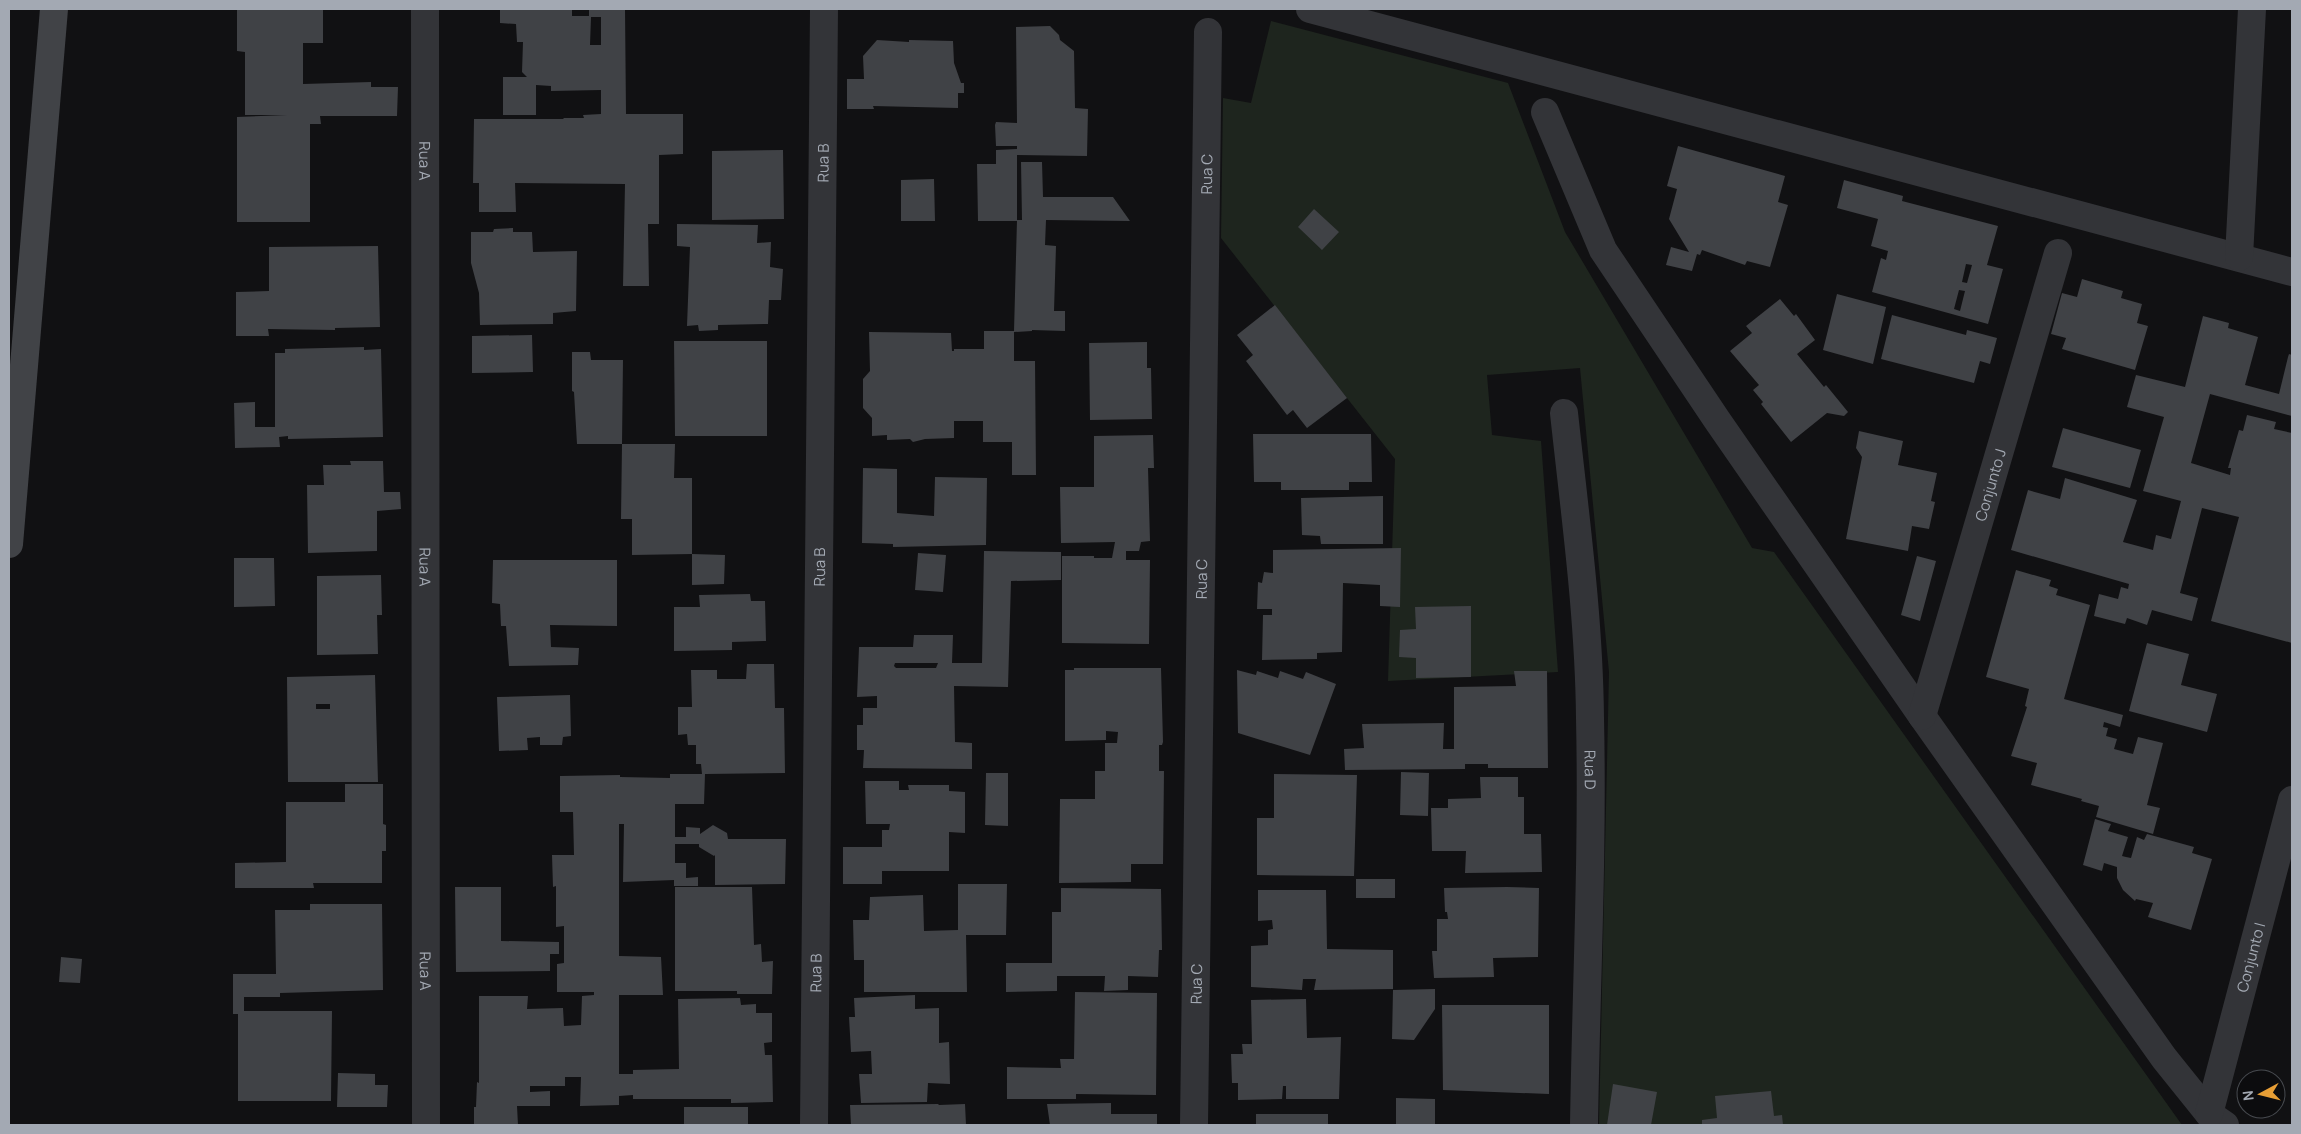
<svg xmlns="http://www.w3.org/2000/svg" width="2301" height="1134" viewBox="0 0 2301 1134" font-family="Manrope,sans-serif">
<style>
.green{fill:#1e251e}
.building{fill:#404246;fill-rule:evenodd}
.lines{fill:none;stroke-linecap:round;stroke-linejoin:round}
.street{stroke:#333438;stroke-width:28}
.secondary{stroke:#414347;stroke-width:28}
.labels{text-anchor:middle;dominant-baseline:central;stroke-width:5;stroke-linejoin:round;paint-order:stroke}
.street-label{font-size:15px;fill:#a3a9b3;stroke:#0c0c0e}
</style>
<rect width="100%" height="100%" fill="#111113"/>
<path class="green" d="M 1271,21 L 1508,83 L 1565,232 L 1752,548 L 1774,552 L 2182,1125 L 1599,1125 L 1609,672 L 1580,368 L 1487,375 L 1492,435 L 1541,441 L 1558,672 L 1388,681 L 1395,459 L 1221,238 L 1223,98 L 1251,103 Z"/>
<path class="building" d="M 237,9 L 323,10 L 323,43 L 303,43 L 303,84 L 371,82 L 371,87 L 398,87 L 397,116 L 320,116 L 321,124 L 310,124 L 310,222 L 237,222 L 237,117 L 287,115 L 245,115 L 245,52 L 237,51 Z
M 500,9 L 572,9 L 572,16 L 589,16 L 589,9 L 625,9 L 626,114 L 683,114 L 683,154 L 659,155 L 659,224 L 648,224 L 649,286 L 623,286 L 625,184 L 515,183 L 516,212 L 479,212 L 479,183 L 473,183 L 474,119 L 564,119 L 563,118 L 584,118 L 583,115 L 601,114 L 601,90 L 551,91 L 551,86 L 536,85 L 536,115 L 503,115 L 503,77 L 527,77 L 522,72 L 523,42 L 517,42 L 516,24 L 500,23 ZM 591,17 L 601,17 L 601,45 L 590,45 Z
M 1050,26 L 1059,35 L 1060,40 L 1074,51 L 1075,108 L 1088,109 L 1087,156 L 1017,155 L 1017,221 L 978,221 L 977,164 L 996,164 L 996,150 L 1017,149 L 1017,146 L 996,146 L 995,125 L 996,122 L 1017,123 L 1016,27 Z
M 877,40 L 909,42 L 909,40 L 953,41 L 954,63 L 961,83 L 964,83 L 964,93 L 958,93 L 958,108 L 873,106 L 874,109 L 847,109 L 847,79 L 864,79 L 863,56 Z
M 1678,146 L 1785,176 L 1778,202 L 1788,205 L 1770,267 L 1747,261 L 1745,265 L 1702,250 L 1700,255 L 1697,254 L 1692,271 L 1666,265 L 1671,247 L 1689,252 L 1669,219 L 1677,189 L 1667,186 Z
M 783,150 L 784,219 L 712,220 L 712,151 Z
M 1021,162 L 1042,162 L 1043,197 L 1113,197 L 1130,221 L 1046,220 L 1045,245 L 1056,246 L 1054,311 L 1065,311 L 1065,331 L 1032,330 L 1032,331 L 1014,332 L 1014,361 L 1035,361 L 1036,475 L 1012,475 L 1012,442 L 983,442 L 983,421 L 954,421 L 954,438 L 925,439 L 913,442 L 910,439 L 887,440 L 887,435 L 872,436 L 872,418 L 863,408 L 863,379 L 870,371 L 869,332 L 951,333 L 952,351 L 954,351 L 954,349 L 984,349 L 984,331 L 1014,331 L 1017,220 L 1022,220 Z
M 934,179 L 935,221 L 901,221 L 901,180 Z
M 1844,180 L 1903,196 L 1902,201 L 1998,226 L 1987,265 L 2003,269 L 1988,324 L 1872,292 L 1881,258 L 1886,260 L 1888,251 L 1871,246 L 1878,219 L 1837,208 ZM 1966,264 L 1972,265 L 1967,283 L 1962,282 ZM 1959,290 L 1965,291 L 1960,311 L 1954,309 Z
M 1314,209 L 1339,232 L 1322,250 L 1298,227 Z
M 677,224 L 758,225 L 757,243 L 771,242 L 770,267 L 783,269 L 781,300 L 769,300 L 768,324 L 718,325 L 718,330 L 699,331 L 698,325 L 687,326 L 690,247 L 677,246 Z
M 513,228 L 513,232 L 532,232 L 533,252 L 577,251 L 576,311 L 553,313 L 553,324 L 480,325 L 479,293 L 471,263 L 471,232 L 493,232 L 494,229 Z
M 378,246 L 380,327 L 335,328 L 335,330 L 268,329 L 269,336 L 236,336 L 236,292 L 269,291 L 269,247 Z
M 2082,279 L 2123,291 L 2121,298 L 2142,304 L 2137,323 L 2148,326 L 2135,370 L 2062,349 L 2066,338 L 2051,334 L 2062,293 L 2077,297 Z
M 1837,294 L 1886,307 L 1873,364 L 1823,350 Z
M 1780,299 L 1794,316 L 1796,314 L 1815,340 L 1797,354 L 1824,387 L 1826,385 L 1848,412 L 1844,416 L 1827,413 L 1791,442 L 1761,404 L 1763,402 L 1753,390 L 1759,385 L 1730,351 L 1752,333 L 1746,326 Z
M 1275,305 L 1347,398 L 1307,428 L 1293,410 L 1287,415 L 1246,361 L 1253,355 L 1237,335 Z
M 1892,315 L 1966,335 L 1967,330 L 1997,338 L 1990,364 L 1980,361 L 1974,383 L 1881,359 Z
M 2203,316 L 2229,323 L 2228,328 L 2258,337 L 2245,385 L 2279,394 L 2288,357 L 2289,354 L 2292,355 L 2292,416 L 2210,394 L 2191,463 L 2230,475 L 2231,468 L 2228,468 L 2239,430 L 2243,431 L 2247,415 L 2276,422 L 2274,429 L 2292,433 L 2292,643 L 2211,621 L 2239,517 L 2202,508 L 2180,593 L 2198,598 L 2192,621 L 2152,610 L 2147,625 L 2127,618 L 2125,624 L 2094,616 L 2099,594 L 2118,599 L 2121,587 L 2128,589 L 2129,584 L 2011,550 L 2028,490 L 2060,499 L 2065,478 L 2137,500 L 2123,542 L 2153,550 L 2156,535 L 2171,539 L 2181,501 L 2143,491 L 2164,417 L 2127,407 L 2136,375 L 2185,387 Z
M 532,335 L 533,372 L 472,373 L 472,336 Z
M 674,341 L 767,341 L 767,436 L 675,436 Z
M 1147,342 L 1147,368 L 1151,368 L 1152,419 L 1090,420 L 1089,343 Z
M 364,347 L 364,350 L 381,349 L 383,437 L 288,439 L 288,436 L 279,437 L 280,447 L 235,448 L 234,403 L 255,402 L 255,427 L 275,427 L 275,353 L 285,353 L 285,349 Z
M 572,352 L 590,352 L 591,360 L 623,360 L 622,444 L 577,444 L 574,392 L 572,391 Z
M 2063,428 L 2141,450 L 2130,488 L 2052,467 Z
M 1859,431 L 1903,441 L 1898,465 L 1937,473 L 1931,501 L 1935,502 L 1929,529 L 1912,526 L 1908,551 L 1846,539 L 1862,457 L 1856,448 Z
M 1253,434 L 1371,434 L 1372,482 L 1349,482 L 1349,490 L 1281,490 L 1281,482 L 1254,482 Z
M 1153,435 L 1154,468 L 1148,468 L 1150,541 L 1141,542 L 1139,551 L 1126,551 L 1126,560 L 1150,560 L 1149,644 L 1062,643 L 1062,556 L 1094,556 L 1094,558 L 1112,558 L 1115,542 L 1061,543 L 1060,487 L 1094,487 L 1094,436 Z
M 622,444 L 675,444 L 674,478 L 692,478 L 692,554 L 632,555 L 632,519 L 621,519 Z
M 350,461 L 383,461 L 384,492 L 400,492 L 401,509 L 377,511 L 377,551 L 308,553 L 307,485 L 324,485 L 323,465 L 351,465 Z
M 863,468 L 897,469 L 897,513 L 934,516 L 935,477 L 987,478 L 986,545 L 893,547 L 893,544 L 862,543 Z
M 1383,496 L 1383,544 L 1321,544 L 1320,536 L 1302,535 L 1301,498 Z
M 1401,548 L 1400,607 L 1380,606 L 1380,585 L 1343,583 L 1342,652 L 1317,653 L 1317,659 L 1262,660 L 1263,615 L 1272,615 L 1272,609 L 1257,609 L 1258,582 L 1262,583 L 1264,572 L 1273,573 L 1273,550 Z
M 984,551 L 1061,552 L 1061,580 L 1011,581 L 1008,687 L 954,686 L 955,742 L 972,743 L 972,769 L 863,768 L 864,750 L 857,750 L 857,725 L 863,725 L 863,708 L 877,708 L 877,696 L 857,697 L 859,647 L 913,647 L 914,635 L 953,635 L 952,663 L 982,663 ZM 895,663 L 938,663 L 936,668 L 896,668 L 894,666 Z
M 918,553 L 946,555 L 943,592 L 915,590 Z
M 692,554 L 725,555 L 724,584 L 692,585 Z
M 1917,556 L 1936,561 L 1920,621 L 1901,615 Z
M 234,558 L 274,558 L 275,606 L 234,607 Z
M 493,560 L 617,560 L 617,626 L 550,625 L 551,647 L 579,648 L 578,665 L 509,666 L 506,626 L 501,626 L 500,604 L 492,603 Z
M 2016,570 L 2051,580 L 2049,586 L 2058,589 L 2056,595 L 2090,605 L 2064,699 L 2123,715 L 2120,727 L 2104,722 L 2103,727 L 2108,728 L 2106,736 L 2117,739 L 2114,749 L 2133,754 L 2138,737 L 2163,743 L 2147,805 L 2160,808 L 2153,834 L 2096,817 L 2099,806 L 2081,801 L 2082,799 L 2031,785 L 2037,763 L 2011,756 L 2027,707 L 2025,706 L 2029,689 L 1986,677 Z
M 381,575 L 382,615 L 377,615 L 378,654 L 317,655 L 317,576 Z
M 750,594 L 751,601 L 765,601 L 766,641 L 732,642 L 732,650 L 674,651 L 674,607 L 700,607 L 699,595 Z
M 1471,606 L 1471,677 L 1416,678 L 1416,658 L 1399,657 L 1400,630 L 1416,629 L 1415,607 Z
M 2147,643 L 2189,654 L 2181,685 L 2217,694 L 2207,732 L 2129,711 Z
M 747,664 L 774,664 L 775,708 L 784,708 L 785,773 L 705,774 L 704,804 L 675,804 L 675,837 L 686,837 L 686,827 L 700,828 L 700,834 L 713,825 L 727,833 L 728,839 L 786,839 L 785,884 L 715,885 L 715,855 L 714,856 L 699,847 L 699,844 L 675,844 L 675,863 L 686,863 L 686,878 L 698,877 L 698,886 L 674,886 L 674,880 L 623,882 L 624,824 L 619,824 L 619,956 L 661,957 L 663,995 L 619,995 L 619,1074 L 633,1074 L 633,1070 L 679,1069 L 678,999 L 740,998 L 741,1005 L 756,1004 L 756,1013 L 772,1013 L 772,1042 L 764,1043 L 765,1055 L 772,1055 L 773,1102 L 731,1103 L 731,1099 L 633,1099 L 633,1095 L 619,1096 L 619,1105 L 580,1106 L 581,1077 L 565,1077 L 565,1086 L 530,1086 L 530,1092 L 550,1091 L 550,1106 L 517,1106 L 518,1125 L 474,1125 L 474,1107 L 476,1107 L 477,1082 L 479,1083 L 479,996 L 528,996 L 527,1009 L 563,1008 L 564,1026 L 581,1025 L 582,996 L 594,995 L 594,992 L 557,992 L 557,964 L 564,963 L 564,926 L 556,927 L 556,886 L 553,887 L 552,855 L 574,855 L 573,812 L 560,812 L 560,776 L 620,775 L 620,777 L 670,778 L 670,774 L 702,774 L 701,764 L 696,764 L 696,745 L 688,745 L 687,734 L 678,735 L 678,707 L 692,707 L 691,670 L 717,670 L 717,679 L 746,679 Z
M 1074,668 L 1161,668 L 1163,742 L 1162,745 L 1159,745 L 1159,771 L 1164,771 L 1163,864 L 1131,864 L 1131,882 L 1059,883 L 1060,799 L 1095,799 L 1095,771 L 1105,771 L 1105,743 L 1117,743 L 1118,732 L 1106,731 L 1106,740 L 1065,741 L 1065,670 L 1074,670 Z
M 1237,670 L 1256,675 L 1257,671 L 1278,678 L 1280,671 L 1303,679 L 1306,672 L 1336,684 L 1310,755 L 1238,733 Z
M 1514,671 L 1547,671 L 1548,768 L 1488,768 L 1488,764 L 1465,764 L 1465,769 L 1345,770 L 1344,749 L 1364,748 L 1362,724 L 1444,723 L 1443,749 L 1454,749 L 1454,687 L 1516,686 Z
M 375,675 L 378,782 L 288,782 L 287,677 ZM 316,704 L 330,704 L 330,709 L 316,709 Z
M 570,695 L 571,736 L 563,737 L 562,745 L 540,745 L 540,737 L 527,738 L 528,750 L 499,751 L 497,697 Z
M 1401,772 L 1429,773 L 1428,816 L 1400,815 Z
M 986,773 L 1008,773 L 1008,826 L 985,825 Z
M 1274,774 L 1357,775 L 1354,876 L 1257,875 L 1257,818 L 1274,818 Z
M 1480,777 L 1518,777 L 1518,797 L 1524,797 L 1524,834 L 1541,834 L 1542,872 L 1465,873 L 1466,851 L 1432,851 L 1431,808 L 1448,808 L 1448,799 L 1481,798 Z
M 865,781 L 899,781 L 899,790 L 909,790 L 908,785 L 949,785 L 949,791 L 965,792 L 965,833 L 949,832 L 949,871 L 882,871 L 882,884 L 843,884 L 843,847 L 882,847 L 882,830 L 889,830 L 890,824 L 866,824 Z
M 345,784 L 383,784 L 383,824 L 386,825 L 386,851 L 382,851 L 382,883 L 313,883 L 314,888 L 235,888 L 235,863 L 286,862 L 286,802 L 345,802 Z
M 2095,819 L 2111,824 L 2108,831 L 2128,837 L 2122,856 L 2126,857 L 2131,858 L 2137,837 L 2144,840 L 2147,834 L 2194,847 L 2192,853 L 2212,859 L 2191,930 L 2148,917 L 2153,903 L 2136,899 L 2135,901 L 2123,890 L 2117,878 L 2117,867 L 2104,863 L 2102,871 L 2083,865 Z
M 1356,879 L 1395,879 L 1395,898 L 1356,898 Z
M 958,884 L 1007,884 L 1006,935 L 966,935 L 967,992 L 864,992 L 864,960 L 854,960 L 853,920 L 869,920 L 870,897 L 923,895 L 924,931 L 958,930 Z
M 455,887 L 501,887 L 501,941 L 559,942 L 559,954 L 550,954 L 550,971 L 456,972 Z
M 675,887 L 752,887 L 754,945 L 761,944 L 762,962 L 773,961 L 772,994 L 737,994 L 737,991 L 675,991 Z
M 1507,887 L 1539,888 L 1538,957 L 1493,958 L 1494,977 L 1434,978 L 1432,951 L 1437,951 L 1437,919 L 1448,919 L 1447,912 L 1445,912 L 1444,888 Z
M 1061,888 L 1161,889 L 1162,950 L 1159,950 L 1158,977 L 1128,976 L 1128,990 L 1104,991 L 1105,976 L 1057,976 L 1057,991 L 1006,992 L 1006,963 L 1052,963 L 1052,912 L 1061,912 Z
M 1258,890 L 1326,890 L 1327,949 L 1393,950 L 1393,989 L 1314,990 L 1316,979 L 1303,979 L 1302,990 L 1251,987 L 1251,946 L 1268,945 L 1268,930 L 1273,929 L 1272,920 L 1258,921 Z
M 310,904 L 382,904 L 383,990 L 280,993 L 280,997 L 244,997 L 244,1011 L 332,1011 L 331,1101 L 238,1101 L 238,1014 L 233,1014 L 233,974 L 276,974 L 275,910 L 310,910 Z
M 61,957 L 82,959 L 80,983 L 59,982 Z
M 1435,989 L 1435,1009 L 1414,1040 L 1392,1039 L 1393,990 Z
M 1075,992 L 1157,993 L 1156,1095 L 1076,1094 L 1076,1099 L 1007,1099 L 1007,1067 L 1061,1068 L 1060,1059 L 1074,1059 Z
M 915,995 L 915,1009 L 939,1008 L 939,1043 L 949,1042 L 950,1084 L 928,1083 L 927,1102 L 861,1103 L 859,1074 L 872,1074 L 871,1051 L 851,1052 L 849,1017 L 855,1017 L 854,998 Z
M 1306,999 L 1307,1038 L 1341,1037 L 1339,1099 L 1286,1099 L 1286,1086 L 1283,1086 L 1282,1099 L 1238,1100 L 1238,1083 L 1232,1083 L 1231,1054 L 1243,1054 L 1242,1044 L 1252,1044 L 1251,1000 Z
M 1442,1005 L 1549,1005 L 1549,1094 L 1443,1090 Z
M 338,1073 L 375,1074 L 375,1085 L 388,1085 L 387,1107 L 337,1107 Z
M 1613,1084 L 1657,1092 L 1651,1125 L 1607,1125 Z
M 1771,1091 L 1774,1116 L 1782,1115 L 1783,1125 L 1702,1125 L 1702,1120 L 1717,1118 L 1715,1096 Z
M 1396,1098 L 1435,1099 L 1435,1125 L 1396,1125 Z
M 1111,1103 L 1111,1114 L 1157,1114 L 1157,1125 L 1050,1125 L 1047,1104 Z
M 938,1104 L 939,1105 L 965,1104 L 966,1125 L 851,1125 L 850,1105 Z
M 684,1107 L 748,1107 L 748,1125 L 684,1125 Z
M 1256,1114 L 1328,1114 L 1328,1125 L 1256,1125 Z"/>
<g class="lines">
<g class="street">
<path id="s1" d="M 425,9 L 426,1125"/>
<path d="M 1310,9 L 2292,272"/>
<path d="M 1545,112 L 1603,250 L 1717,420 L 1922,716 L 2164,1058 L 2209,1114 L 2225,1125"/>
<path d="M 2239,257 L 2252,9"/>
<path id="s2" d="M 1564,413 C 1575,515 1589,616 1590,718 C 1593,854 1586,990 1584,1125"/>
<path id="s3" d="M 1922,716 L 2058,253"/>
<path id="s4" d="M 2209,1114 L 2292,800"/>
<path id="s5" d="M 814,1125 L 824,9"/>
<path id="s6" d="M 1194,1125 L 1208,32"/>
</g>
<path class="secondary" d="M 9,544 L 54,9"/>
</g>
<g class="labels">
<g class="street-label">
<text stroke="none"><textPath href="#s1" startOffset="152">Rua A</textPath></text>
<text stroke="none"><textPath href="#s5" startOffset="962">Rua B</textPath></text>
<text stroke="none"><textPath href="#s6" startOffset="951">Rua C</textPath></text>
<text stroke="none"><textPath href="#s3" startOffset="241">Conjunto J</textPath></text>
<text stroke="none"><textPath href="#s1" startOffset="558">Rua A</textPath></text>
<text stroke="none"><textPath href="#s5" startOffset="558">Rua B</textPath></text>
<text stroke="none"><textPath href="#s6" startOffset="546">Rua C</textPath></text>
<text stroke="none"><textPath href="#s2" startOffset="358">Rua D</textPath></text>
<text stroke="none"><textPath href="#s4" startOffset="162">Conjunto I</textPath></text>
<text stroke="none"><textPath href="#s1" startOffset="962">Rua A</textPath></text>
<text stroke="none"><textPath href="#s5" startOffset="152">Rua B</textPath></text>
<text stroke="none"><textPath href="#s6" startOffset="141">Rua C</textPath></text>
</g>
</g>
<rect width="2301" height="1134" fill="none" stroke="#a3a9b3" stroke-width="20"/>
<g transform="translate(2261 1094) rotate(263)"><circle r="24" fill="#0c0c0e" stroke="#484b50"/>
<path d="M0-4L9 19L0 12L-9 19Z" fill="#e79e35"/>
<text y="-8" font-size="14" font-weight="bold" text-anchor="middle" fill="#a3a9b3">N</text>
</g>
</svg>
